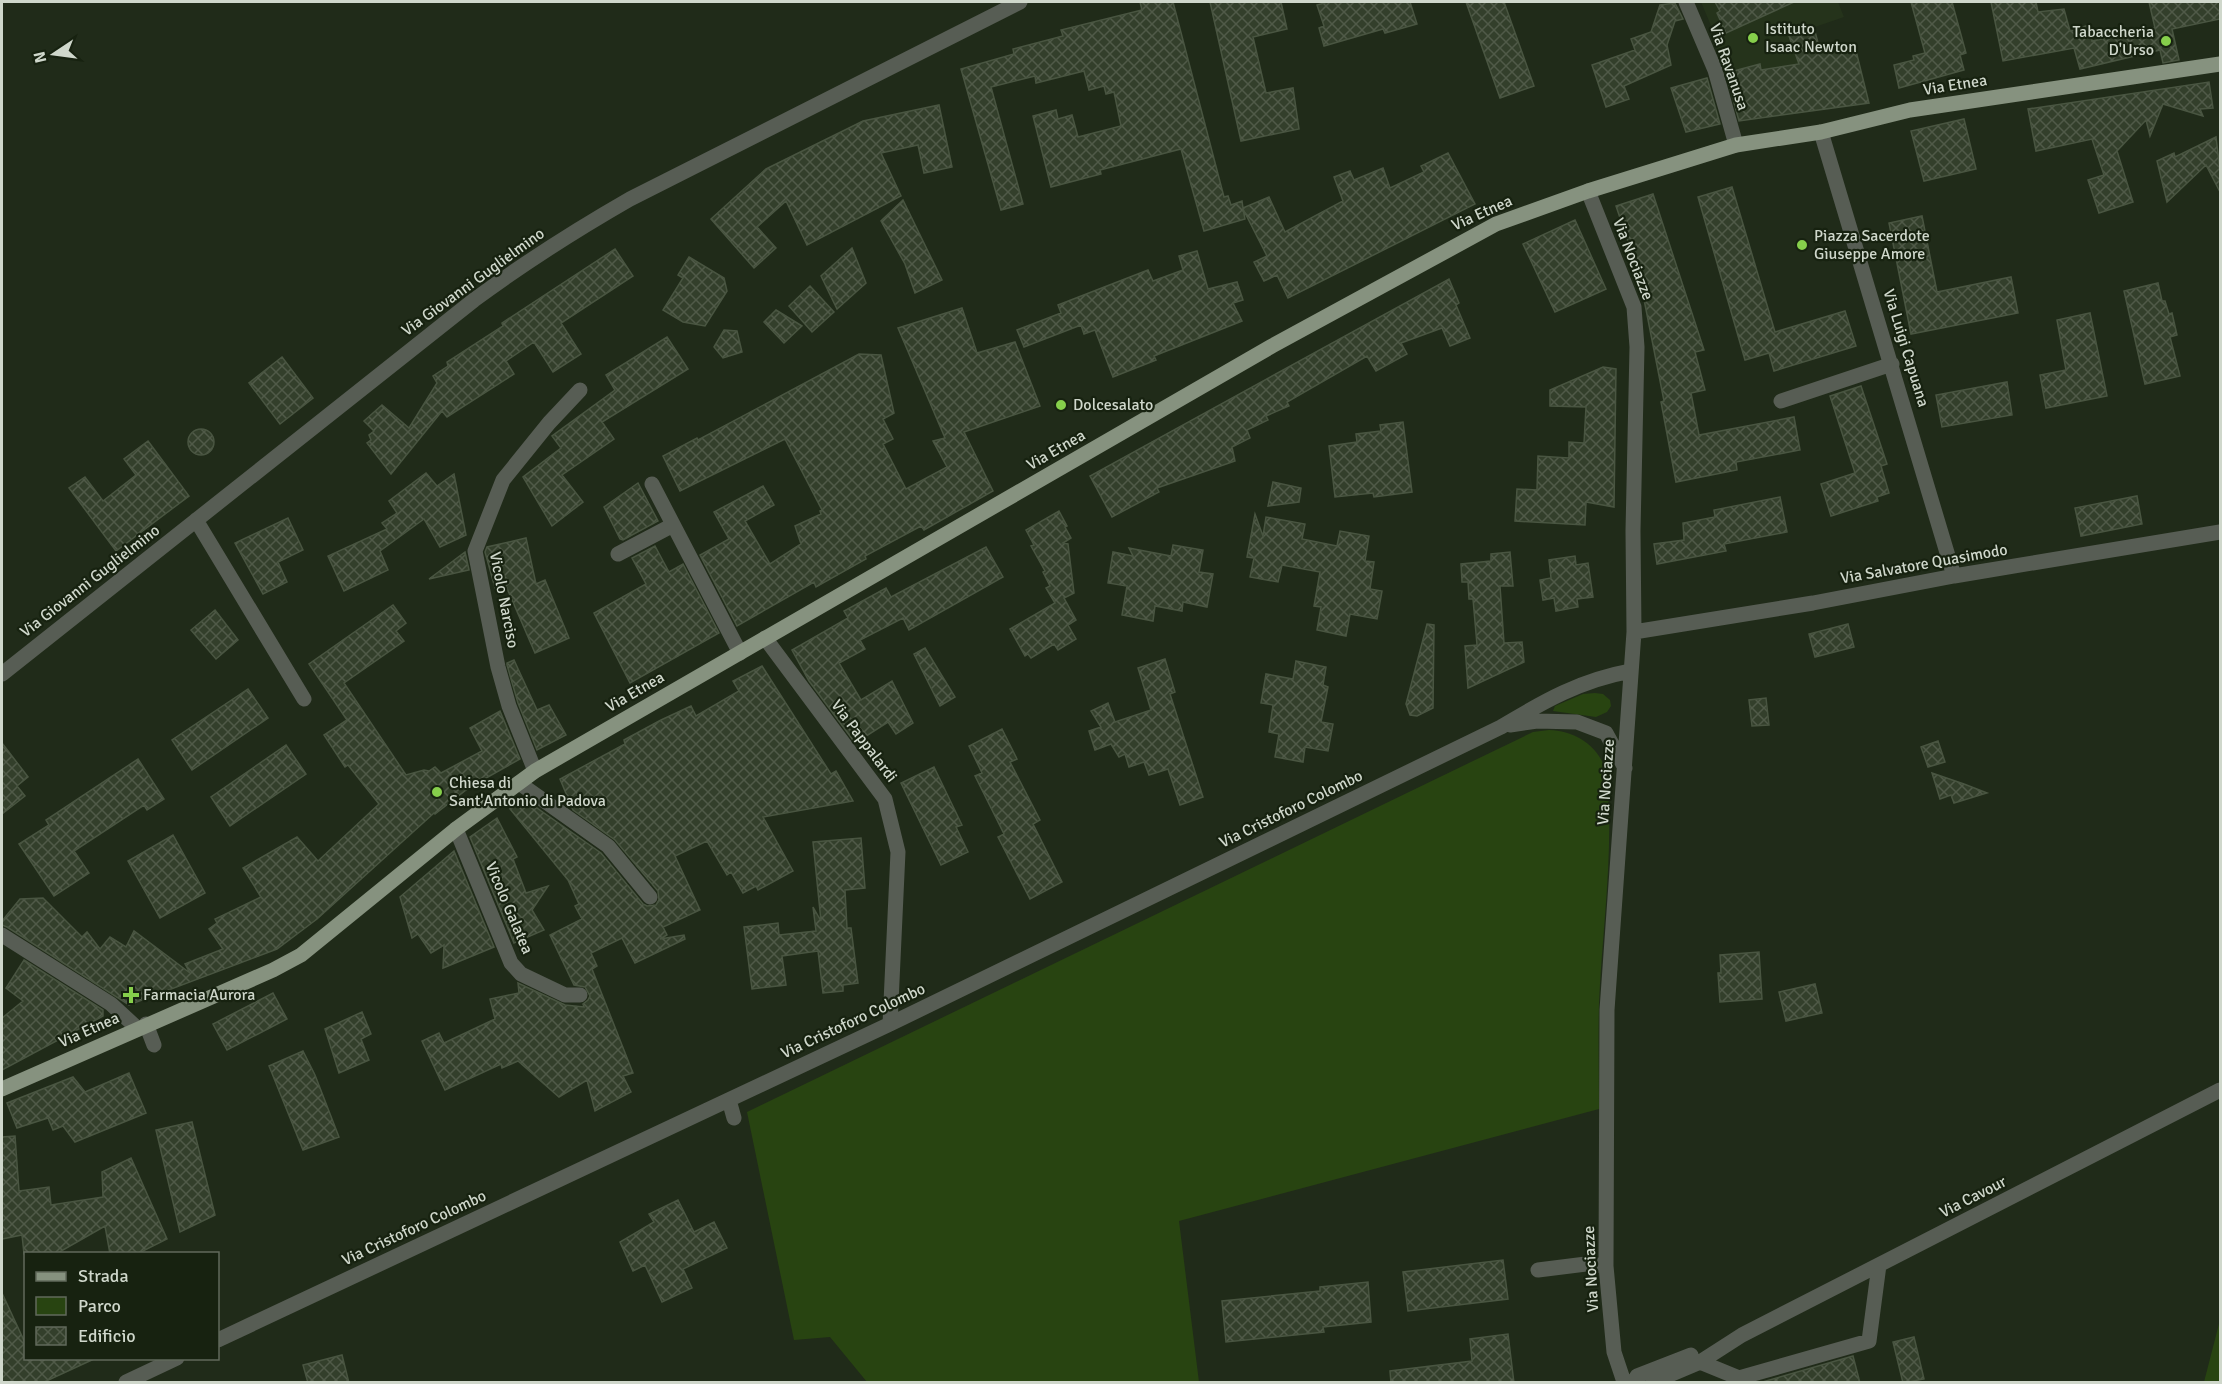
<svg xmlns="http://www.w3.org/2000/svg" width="2222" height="1384" viewBox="0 0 2222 1384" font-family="Signika,sans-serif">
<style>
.built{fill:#25331b}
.green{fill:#284411}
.building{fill:url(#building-cross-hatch);stroke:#495541;stroke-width:1.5}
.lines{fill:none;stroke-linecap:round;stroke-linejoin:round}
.minor{stroke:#575d54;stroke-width:15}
.major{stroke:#86927f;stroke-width:15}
.poi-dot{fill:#86cf4b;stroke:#172210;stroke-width:2}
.labels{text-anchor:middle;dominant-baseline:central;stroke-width:4.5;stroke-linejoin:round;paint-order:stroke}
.poi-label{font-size:16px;fill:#cfd7cb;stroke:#172210;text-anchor:start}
.street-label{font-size:16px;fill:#cfd7cb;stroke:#172210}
</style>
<defs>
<pattern id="building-cross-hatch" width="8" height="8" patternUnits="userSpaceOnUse" patternTransform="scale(1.5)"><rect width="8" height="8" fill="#333f2b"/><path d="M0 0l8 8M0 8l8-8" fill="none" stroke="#505a48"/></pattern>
</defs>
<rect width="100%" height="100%" fill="#202b19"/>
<path class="built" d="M 1701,2 L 1838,2 L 1844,17 L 1789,36 L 1799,64 L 1761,70 L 1760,64 L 1724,74 L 1715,41 L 1717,40 Z"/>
<path class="green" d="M 1595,693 L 1603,694 L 1610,700 L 1611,706 L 1607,712 L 1596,717 L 1553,711 L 1555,706 L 1583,694 Z
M 1549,730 C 1572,731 1594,742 1604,765 C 1609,777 1608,793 1609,806 C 1611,872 1602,937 1599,1003 C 1598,1038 1599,1074 1599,1109 L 1179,1221 L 1199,1382 L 867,1382 L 830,1337 L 794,1340 L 747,1112 L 1533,732 Z
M 2220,1320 L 2220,1382 L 2204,1382 Z"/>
<path class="building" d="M 1140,2 L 1173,2 L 1224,197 L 1228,196 L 1231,205 L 1242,201 L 1243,208 L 1269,197 L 1285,232 L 1343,201 L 1334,177 L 1350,171 L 1354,180 L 1383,168 L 1390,188 L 1424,172 L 1421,166 L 1448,153 L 1475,204 L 1288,298 L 1277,275 L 1264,281 L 1254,262 L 1267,256 L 1243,209 L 1245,219 L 1204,231 L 1181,149 L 1100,170 L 1101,174 L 1051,187 L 1033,116 L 1056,110 L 1058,119 L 1072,115 L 1078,137 L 1121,126 L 1114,92 L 1106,94 L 1104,86 L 1089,90 L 1084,71 L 1036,83 L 1035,76 L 991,87 L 1023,204 L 1001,210 L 961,69 L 1014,54 L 1013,49 L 1063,36 L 1061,30 L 1142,10 Z
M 1210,2 L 1281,2 L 1287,29 L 1253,37 L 1266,93 L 1293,88 L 1299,129 L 1241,141 Z
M 1328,2 L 1410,2 L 1417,24 L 1385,33 L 1383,29 L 1324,46 L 1319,28 L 1324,26 L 1317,5 Z
M 1466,2 L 1504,2 L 1534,86 L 1500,98 Z
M 1715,2 L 1794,2 L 1726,33 L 1717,13 L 1720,11 Z
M 1911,2 L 1952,2 L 1966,53 L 1960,55 L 1964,70 L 1899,88 L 1894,65 L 1914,60 L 1913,56 L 1925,53 Z
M 1991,2 L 2036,2 L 2038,12 L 2064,9 L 2070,31 L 2089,25 L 2092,41 L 2155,28 L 2149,2 L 2220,2 L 2220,19 L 2172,29 L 2179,60 L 2163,63 L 2160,50 L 2080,69 L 2074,48 L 2003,61 Z
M 1675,3 L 1683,19 L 1675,21 L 1667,45 L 1671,65 L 1624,86 L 1629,99 L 1606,107 L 1592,65 L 1635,50 L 1631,39 L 1651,32 L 1660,5 Z
M 1814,28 L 1820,50 L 1854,43 L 1869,103 L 1739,121 L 1726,73 L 1760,64 L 1761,70 L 1799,64 L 1789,36 Z
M 1707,78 L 1720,124 L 1686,132 L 1671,88 Z
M 2209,82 L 2213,108 L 2200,109 L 2203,116 L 2163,104 L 2150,136 L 2146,120 L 2117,151 L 2133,202 L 2099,213 L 2088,180 L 2104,175 L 2092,139 L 2036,151 L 2028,109 Z
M 939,105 L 952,167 L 924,173 L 918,145 L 881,153 L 901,196 L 807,245 L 786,201 L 757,227 L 776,248 L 754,268 L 711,219 L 766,169 L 863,121 Z
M 1964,119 L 1976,169 L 1924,181 L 1911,131 Z
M 2216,137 L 2220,170 L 2220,192 L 2206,165 L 2167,202 L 2157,161 L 2174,153 L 2175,157 Z
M 1732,187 L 1775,332 L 1845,311 L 1856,346 L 1774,371 L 1769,353 L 1745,360 L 1698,197 Z
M 1653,194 L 1704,350 L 1695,352 L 1705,390 L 1691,393 L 1699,435 L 1794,417 L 1800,450 L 1736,462 L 1737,470 L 1676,482 L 1661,402 L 1664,401 L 1639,274 L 1616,206 Z
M 903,200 L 942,280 L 915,293 L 905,264 L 881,221 Z
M 1922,216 L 1937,292 L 2011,277 L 2018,313 L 1911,334 L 1889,223 Z
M 1575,220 L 1606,289 L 1555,312 L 1523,244 Z
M 852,248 L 866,283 L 837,309 L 821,276 Z
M 615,249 L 633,276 L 561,323 L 581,354 L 553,372 L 534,342 L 506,361 L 514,374 L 447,417 L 442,411 L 391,474 L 367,443 L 371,440 L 369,435 L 374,431 L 364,421 L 382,405 L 409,428 L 437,383 L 433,376 L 448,366 L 447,362 L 503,326 L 502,323 Z
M 1197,251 L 1208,289 L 1237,282 L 1243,300 L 1233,303 L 1242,321 L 1154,356 L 1156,360 L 1113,377 L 1095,330 L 1084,334 L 1081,325 L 1024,347 L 1017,330 L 1061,313 L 1058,305 L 1148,270 L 1153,281 L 1183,270 L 1179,256 Z
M 689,257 L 724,278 L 727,291 L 705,326 L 683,322 L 663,310 L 683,278 L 678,275 Z
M 1449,279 L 1459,303 L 1456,305 L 1470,338 L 1450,346 L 1442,328 L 1401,343 L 1407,354 L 1376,371 L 1367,356 L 1287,402 L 1289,406 L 1266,416 L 1268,420 L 1247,430 L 1250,438 L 1232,447 L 1235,461 L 1157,488 L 1159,492 L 1112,517 L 1090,476 Z
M 2158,283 L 2162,301 L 2165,301 L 2169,314 L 2172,313 L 2177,335 L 2170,337 L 2180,376 L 2145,384 L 2124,291 Z
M 810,286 L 834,312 L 812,332 L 789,306 Z
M 962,308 L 977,353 L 1015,342 L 1040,406 L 964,432 L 993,491 L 924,530 L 921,526 L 865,556 L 866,559 L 816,587 L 814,582 L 737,626 L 700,555 L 729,539 L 714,512 L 763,486 L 774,505 L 745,521 L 770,564 L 801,544 L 795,526 L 821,514 L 820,511 L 822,510 L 785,439 L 680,491 L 663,456 L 697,438 L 698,440 L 859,354 L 881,355 L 894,413 L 883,419 L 893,439 L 883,444 L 906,489 L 947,467 L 933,441 L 945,438 L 898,328 Z
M 776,310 L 802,326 L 784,343 L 764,322 Z
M 2090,313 L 2107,396 L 2046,408 L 2040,375 L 2066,370 L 2057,320 Z
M 724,330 L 737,331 L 742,352 L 723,358 L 714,347 Z
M 667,337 L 688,369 L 602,422 L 614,439 L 562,475 L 583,502 L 552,526 L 523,477 L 561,448 L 552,436 L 615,390 L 606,375 Z
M 282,357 L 313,398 L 280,424 L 249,383 Z
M 1603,367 L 1616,369 L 1614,507 L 1586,502 L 1585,525 L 1515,521 L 1517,489 L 1537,490 L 1538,456 L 1569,458 L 1569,442 L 1584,443 L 1586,407 L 1550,406 L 1550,390 Z
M 2007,382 L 2012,415 L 1942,427 L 1936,395 Z
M 1861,386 L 1887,464 L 1881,466 L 1889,493 L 1877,497 L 1878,501 L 1831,516 L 1821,484 L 1855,473 L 1830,396 Z
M 1403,422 L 1412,492 L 1374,497 L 1373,493 L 1335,497 L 1329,446 L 1357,442 L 1356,434 L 1381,431 L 1380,425 Z
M188 442a13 13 0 1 1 26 0a13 13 0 1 1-26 0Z
M 148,441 L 189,496 L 116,551 L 69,488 L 85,477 L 103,501 L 136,475 L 124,459 Z
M 426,473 L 437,486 L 454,474 L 466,535 L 440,547 L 424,519 L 380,551 L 388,570 L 344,591 L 328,556 L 387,529 L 382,523 L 397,513 L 389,501 Z
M 1273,482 L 1301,488 L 1299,502 L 1268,506 Z
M 638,483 L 658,521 L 623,540 L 620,539 L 604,507 Z
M 2137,496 L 2142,524 L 2081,536 L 2075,508 Z
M 1780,497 L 1787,532 L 1724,544 L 1726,551 L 1657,564 L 1654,544 L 1684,540 L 1683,523 L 1715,517 L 1714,510 Z
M 1059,511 L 1067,526 L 1065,527 L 1071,538 L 1063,543 L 1068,544 L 1074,593 L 1064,598 L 1076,620 L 1068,625 L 1076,639 L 1058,650 L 1054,644 L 1031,658 L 1028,654 L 1025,656 L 1010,629 L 1055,603 L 1046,588 L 1050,586 L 1043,572 L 1045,571 L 1031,546 L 1034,545 L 1026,530 Z
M 1255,514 L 1263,536 L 1266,517 L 1305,524 L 1302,539 L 1337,546 L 1340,531 L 1369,536 L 1365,561 L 1374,562 L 1370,589 L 1382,591 L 1377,619 L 1350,614 L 1346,636 L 1317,630 L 1321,607 L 1314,606 L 1320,572 L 1282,565 L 1278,582 L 1250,577 L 1254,558 L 1247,557 Z
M 288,518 L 303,550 L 278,562 L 287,582 L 263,594 L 235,543 Z
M 526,538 L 536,584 L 545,580 L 569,638 L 535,653 L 506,586 L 495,588 L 485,552 L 487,547 Z
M 1173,545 L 1203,550 L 1199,572 L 1213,574 L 1207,607 L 1183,602 L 1182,611 L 1155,606 L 1153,621 L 1122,615 L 1127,586 L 1108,583 L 1113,552 L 1133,556 L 1129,548 L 1171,556 Z
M 655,546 L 669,572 L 683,564 L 719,633 L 630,683 L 594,613 L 646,584 L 632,558 Z
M 986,547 L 1003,577 L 909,630 L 903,618 L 860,640 L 865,649 L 839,663 L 861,700 L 892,681 L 913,723 L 896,734 L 888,722 L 860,740 L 858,738 L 853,740 L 809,681 L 792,650 L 848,618 L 844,611 L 886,588 L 891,597 Z
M 465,552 L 469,570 L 429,579 Z
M 1510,552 L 1513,586 L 1500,586 L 1504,643 L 1522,642 L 1524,662 L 1468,688 L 1465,646 L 1477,645 L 1473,599 L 1469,599 L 1468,582 L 1462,582 L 1461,564 L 1491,561 L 1491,554 Z
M 1575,556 L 1576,565 L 1588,563 L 1593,597 L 1577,599 L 1578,607 L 1556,611 L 1554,598 L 1543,600 L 1540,580 L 1551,578 L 1549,560 Z
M 393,605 L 406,623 L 396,631 L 404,641 L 344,683 L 406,775 L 424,770 L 429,771 L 435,767 L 441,773 L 482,751 L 470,728 L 500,711 L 520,759 L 470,787 L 435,814 L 434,813 L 317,919 L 277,949 L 129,1005 L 7,927 L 2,925 L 2,921 L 20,899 L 43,898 L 82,937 L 87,932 L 100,949 L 110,937 L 126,947 L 134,931 L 190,973 L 185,964 L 223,949 L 209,929 L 217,923 L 215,919 L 261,897 L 243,868 L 297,837 L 318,861 L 379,804 L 348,765 L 345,767 L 324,735 L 347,720 L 309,664 Z
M 215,610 L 238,640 L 216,659 L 191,630 Z
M 1427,624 L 1434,625 L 1433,708 L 1417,716 L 1410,715 L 1406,704 Z
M 1848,624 L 1854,647 L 1815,657 L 1809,634 Z
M 925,648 L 955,697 L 940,706 L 914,654 Z
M 1165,659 L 1175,692 L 1170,694 L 1203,797 L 1180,805 L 1168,769 L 1149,775 L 1144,762 L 1129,767 L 1125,754 L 1119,757 L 1111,744 L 1095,750 L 1089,731 L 1101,727 L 1091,711 L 1108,703 L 1115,722 L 1151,710 L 1138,668 Z
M 514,660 L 537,710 L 549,705 L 566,735 L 537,750 L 518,703 L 507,665 L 507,663 Z
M 1296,661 L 1326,667 L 1323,685 L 1328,687 L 1321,722 L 1333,724 L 1328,751 L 1305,747 L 1303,762 L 1275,757 L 1279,734 L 1269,732 L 1273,705 L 1261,703 L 1266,674 L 1293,679 Z
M 762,666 L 831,774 L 836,771 L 853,801 L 763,817 L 793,871 L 758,890 L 756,886 L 743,893 L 731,872 L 727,875 L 707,841 L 675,856 L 700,910 L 663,927 L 667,935 L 660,939 L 684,935 L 685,939 L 635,963 L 622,938 L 591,953 L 597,966 L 592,969 L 633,1073 L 623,1076 L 631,1092 L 595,1111 L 587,1080 L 559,1097 L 518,1061 L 502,1068 L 501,1064 L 445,1090 L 422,1041 L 439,1033 L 444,1043 L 495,1019 L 490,999 L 519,993 L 518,983 L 565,1005 L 584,1007 L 583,1004 L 588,1000 L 590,996 L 585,987 L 574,985 L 550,935 L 582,919 L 575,906 L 579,904 L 568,880 L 510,809 L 524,799 L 601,853 L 643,904 L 647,906 L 656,905 L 659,900 L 658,891 L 615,840 L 573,810 L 560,779 L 625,744 L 624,740 L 661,720 L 691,706 L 696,716 L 739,691 L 733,681 Z
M 248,689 L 268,718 L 192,770 L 172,740 Z
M 1766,698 L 1769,725 L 1752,726 L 1749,700 Z
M 1002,729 L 1017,759 L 1010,762 L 1040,820 L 1033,824 L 1062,882 L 1030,899 L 998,837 L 1004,834 L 975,776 L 982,773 L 969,746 Z
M 1938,741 L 1945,762 L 1928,767 L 1921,747 Z
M 2,743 L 28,777 L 17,786 L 25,796 L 2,814 Z
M 286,745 L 306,774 L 230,826 L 211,797 Z
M 138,759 L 164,799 L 147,810 L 144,805 L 74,851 L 89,873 L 54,896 L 19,844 L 49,825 L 46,820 Z
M 934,767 L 962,825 L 956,827 L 968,852 L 941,865 L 901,783 Z
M 1932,773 L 1964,784 L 1987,793 L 1954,803 L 1951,795 L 1940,799 Z
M 497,818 L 517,857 L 513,859 L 526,893 L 548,886 L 532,910 L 544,930 L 514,943 L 470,837 Z
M 173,835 L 205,893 L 160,918 L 128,861 Z
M 861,838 L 865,888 L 845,890 L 847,928 L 851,928 L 858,983 L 843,985 L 843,991 L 823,993 L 818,951 L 782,956 L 786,985 L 752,989 L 744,927 L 778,923 L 779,935 L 816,931 L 813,907 L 821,921 L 813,842 Z
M 454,851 L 494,947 L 443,968 L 444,945 L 431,953 L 418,934 L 412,938 L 400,897 Z
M 1759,952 L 1762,999 L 1720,1002 L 1718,973 L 1721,973 L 1720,955 Z
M 24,960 L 103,1010 L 103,1016 L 2,1070 L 2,1018 L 23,1001 L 6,988 Z
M 1815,984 L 1822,1013 L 1786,1021 L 1779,992 Z
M 273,993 L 287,1019 L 227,1050 L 213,1024 Z
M 362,1012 L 371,1034 L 361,1039 L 369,1060 L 339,1073 L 325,1029 Z
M 303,1051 L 315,1075 L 339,1137 L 303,1150 L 269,1066 Z
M 129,1073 L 146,1113 L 75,1142 L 63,1126 L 53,1130 L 48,1118 L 17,1128 L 7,1103 L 73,1077 L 85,1092 Z
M 192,1122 L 215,1215 L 180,1232 L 156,1130 Z
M 15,1136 L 19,1191 L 49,1187 L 51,1205 L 103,1197 L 102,1172 L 131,1158 L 167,1239 L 137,1254 L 110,1254 L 105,1226 L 56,1254 L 24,1254 L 22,1235 L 2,1239 L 2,1137 Z
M 678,1200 L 694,1232 L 714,1222 L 727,1248 L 683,1269 L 692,1288 L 662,1302 L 645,1265 L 633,1271 L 620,1242 L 654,1222 L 649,1214 Z
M 1503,1260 L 1508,1299 L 1408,1311 L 1403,1272 Z
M 1368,1282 L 1371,1322 L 1323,1327 L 1324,1332 L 1226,1342 L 1222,1301 L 1320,1291 L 1320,1287 Z
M 2,1293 L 26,1345 L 26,1359 L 94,1359 L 42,1383 L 2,1383 Z
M 1508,1334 L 1514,1383 L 1391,1383 L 1390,1371 L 1472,1361 L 1470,1339 Z
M 1914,1337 L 1924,1379 L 1903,1383 L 1893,1342 Z
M 342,1355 L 349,1383 L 308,1383 L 303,1365 Z
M 1853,1356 L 1860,1383 L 1759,1383 Z"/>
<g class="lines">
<path class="minor" d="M 1686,2 L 1715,70 L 1736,145
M 1821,132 L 1954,576
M 1588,191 L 1634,307 L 1637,347 L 1633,531 L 1634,632 L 1607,1010 L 1606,1266 L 1614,1352 L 1624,1382
M 1781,401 L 1892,364
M 652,484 L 740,653
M 196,520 L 304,699
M 618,554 L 673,525
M 1634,632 L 1813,603 L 1954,576 L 2220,532
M 765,638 L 885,799 L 898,852 L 890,1024
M 2,674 L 474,300 C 524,263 576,230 630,199 L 1020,2
M 1510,725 L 1537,721 L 1577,722 L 1606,733 L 1625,768
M 535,771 L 509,706 L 498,667 L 475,551 L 503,480 L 549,423 L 580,390
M 519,783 L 608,846 L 650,897
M 456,829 L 511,963 L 521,974 L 565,995 L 580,995
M 2,935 L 111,1004 L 137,1028
M 146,1024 L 154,1045
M 729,1100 L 734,1118
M 1538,1270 L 1586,1264 L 1606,1266
M 218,1340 L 890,1024 L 1501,727 C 1544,701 1581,680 1631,671
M 1700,1362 L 1739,1378 L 1869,1341 L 1879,1265
M 126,1382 L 177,1358
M 1634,1382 L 1637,1376 L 1691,1355
M 1653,1382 L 1700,1362 L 1742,1335 L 2220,1090"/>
<path class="major" d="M 2,1089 L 273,970 L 301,955 L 456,829 L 535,771 L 1272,346 L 1496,224 L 1588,191 L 1736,145 L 1821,132 L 1910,110 L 2220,64"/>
</g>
<g class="poi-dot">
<circle cx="1753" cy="38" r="6"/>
<circle cx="2166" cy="41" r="6"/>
<circle cx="1802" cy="245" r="6"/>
<circle cx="1061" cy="405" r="6"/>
<circle cx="437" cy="792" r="6"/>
<path d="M128 986h6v6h6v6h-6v6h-6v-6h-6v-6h6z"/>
</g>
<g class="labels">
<g class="poi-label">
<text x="1765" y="29">Istituto<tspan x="1765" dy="18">Isaac Newton</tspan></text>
<text x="2154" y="32" text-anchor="end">Tabaccheria<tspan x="2154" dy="18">D'Urso</tspan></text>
<text x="1814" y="236">Piazza Sacerdote<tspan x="1814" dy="18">Giuseppe Amore</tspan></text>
<text x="1073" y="405">Dolcesalato</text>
<text x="449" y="783">Chiesa di<tspan x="449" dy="18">Sant'Antonio di Padova</tspan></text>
<text x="143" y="995">Farmacia Aurora</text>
</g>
<g class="street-label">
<text transform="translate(1729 67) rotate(71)">Via Ravanusa</text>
<text transform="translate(1955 85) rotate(-9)">Via Etnea</text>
<text transform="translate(1482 213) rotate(-24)">Via Etnea</text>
<text transform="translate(1633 259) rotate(69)">Via Nociazze</text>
<text transform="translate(473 282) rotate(-36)">Via Giovanni Guglielmino</text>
<text transform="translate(1906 348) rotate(73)">Via Luigi Capuana</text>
<text transform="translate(1056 450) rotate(-30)">Via Etnea</text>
<text transform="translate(1924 564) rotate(-10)">Via Salvatore Quasimodo</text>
<text transform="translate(90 581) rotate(-38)">Via Giovanni Guglielmino</text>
<text transform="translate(504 600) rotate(79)">Vicolo Narciso</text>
<text transform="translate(635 692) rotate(-30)">Via Etnea</text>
<text transform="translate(864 741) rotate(53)">Via Pappalardi</text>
<text transform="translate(1606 782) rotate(-86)">Via Nociazze</text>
<text transform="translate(1291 809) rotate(-26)">Via Cristoforo Colombo</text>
<text transform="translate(509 908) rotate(67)">Vicolo Galatea</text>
<text transform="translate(853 1021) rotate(-25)">Via Cristoforo Colombo</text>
<text transform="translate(89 1030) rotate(-24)">Via Etnea</text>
<text transform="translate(1973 1197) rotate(-27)">Via Cavour</text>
<text transform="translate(414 1228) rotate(-25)">Via Cristoforo Colombo</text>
<text transform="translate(1591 1269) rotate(-93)">Via Nociazze</text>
</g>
</g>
<rect width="2222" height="1384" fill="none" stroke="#cfd7cb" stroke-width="6"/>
<rect x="24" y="1252" width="195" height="108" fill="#172210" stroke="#616a5b" stroke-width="1.5"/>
<rect x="36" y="1272" width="30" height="9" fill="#86927f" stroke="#616a5b" stroke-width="1.5"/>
<text x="78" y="1282" font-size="18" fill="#cfd7cb">Strada</text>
<rect x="36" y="1297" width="30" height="18" fill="#284411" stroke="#616a5b" stroke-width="1.5"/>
<text x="78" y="1312" font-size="18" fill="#cfd7cb">Parco</text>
<rect x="36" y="1327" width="30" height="18" fill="url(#building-cross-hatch)" stroke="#616a5b" stroke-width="1.5"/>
<text x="78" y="1342" font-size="18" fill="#cfd7cb">Edificio</text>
<g transform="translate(54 54) rotate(257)" stroke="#172210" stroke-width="4.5" paint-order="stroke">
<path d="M0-4.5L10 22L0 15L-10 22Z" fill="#cfd7cb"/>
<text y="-9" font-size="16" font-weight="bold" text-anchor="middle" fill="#cfd7cb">N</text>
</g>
</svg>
